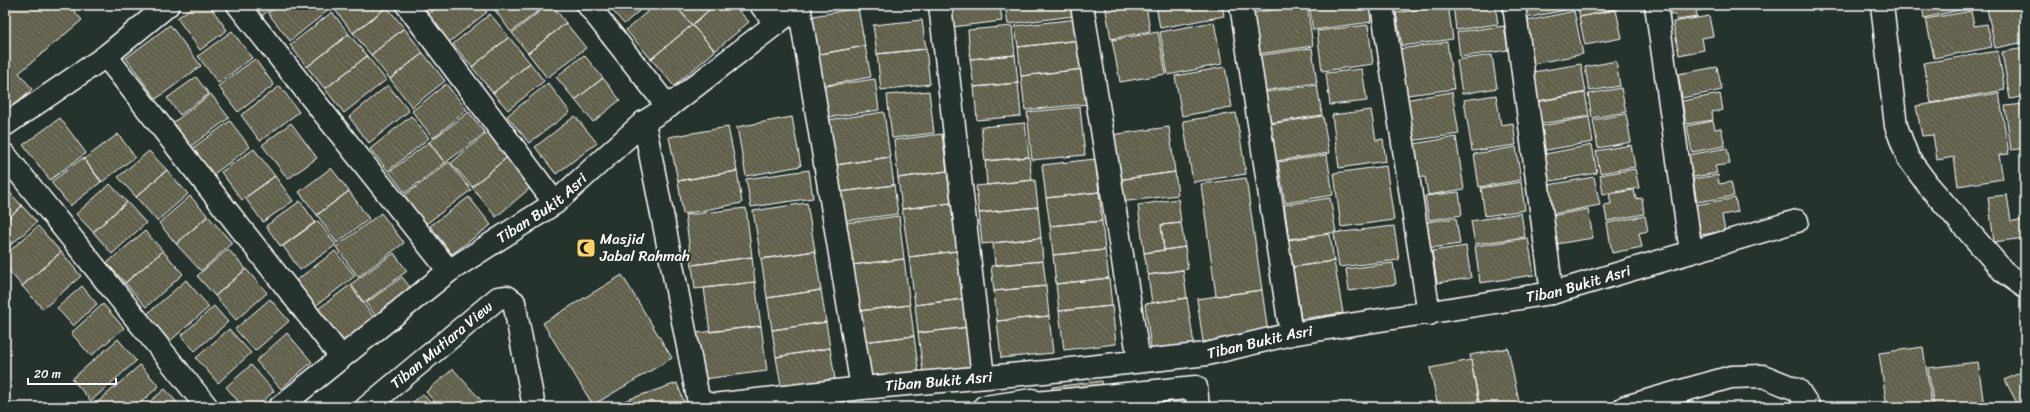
<svg xmlns="http://www.w3.org/2000/svg" width="2030" height="412" viewBox="0 0 2030 412" font-family="Sriracha,sans-serif">
<style>
.building{fill:url(#building-back-hatch);stroke:#fff}
.lines{fill:none;stroke-linecap:round;stroke-linejoin:round}
.minor-casing{stroke:#fff;stroke-width:25}
.minor{stroke:#26332d;stroke-width:22}
.labels{text-anchor:middle;dominant-baseline:central;stroke-width:4;stroke-linejoin:round;paint-order:stroke}
.street-label{font-size:15px;fill:#fff;stroke:#26332d}
.poi-label{font-size:15px;fill:#fff;stroke:#26332d;text-anchor:start}
</style>
<defs>
<pattern id="building-back-hatch" width="6" height="6" patternUnits="userSpaceOnUse"><rect width="6" height="6" fill="#61614c"/><path d="M-1 5l2 2M0 0l6 6M5-1l2 2" fill="none" stroke="#797967"/></pattern>
</defs>
<rect width="100%" height="100%" fill="#26332d"/>
<filter id="ink" filterUnits="userSpaceOnUse"><feTurbulence type="fractalNoise" baseFrequency=".025" numOctaves="2"/><feDisplacementMap in="SourceGraphic" scale="8" xChannelSelector="R" yChannelSelector="G"/><feConvolveMatrix kernelMatrix="1 2 1 2 8 2 1 2 1" color-interpolation-filters="sRGB"/></filter>
<g filter="url(#ink)">
<path class="building" d="M 5,5 L 69,5 L 82,20 L 19,73 L 32,89 L 5,112 Z
M 195,5 L 209,5 L 227,30 L 200,50 L 177,18 Z
M 253,5 L 275,5 L 262,16 Z
M 279,5 L 320,5 L 326,12 L 290,41 L 268,13 Z
M 334,5 L 385,5 L 387,7 L 353,33 L 332,6 Z
M 418,5 L 440,5 L 426,16 Z
M 440,5 L 481,5 L 487,12 L 448,43 L 426,16 Z
M 491,5 L 546,5 L 511,32 Z
M 548,5 L 552,5 L 566,23 L 528,53 L 512,33 Z
M 608,5 L 646,5 L 624,24 Z
M 655,5 L 675,5 L 692,25 L 651,59 L 626,30 Z
M 675,5 L 715,5 L 692,25 Z
M 715,5 L 734,5 L 749,22 L 715,51 L 692,25 Z
M 949,5 L 1000,5 L 1002,21 L 952,27 Z
M 1005,5 L 1073,5 L 1074,16 L 1008,24 Z
M 1105,5 L 1146,5 L 1150,31 L 1111,39 Z
M 1156,5 L 1222,5 L 1224,16 L 1160,28 Z
M 1251,5 L 1286,5 L 1252,10 Z
M 1307,5 L 1313,46 L 1257,54 L 1251,13 Z
M 1309,5 L 1369,5 L 1371,22 L 1313,30 Z
M 1394,5 L 1420,5 L 1395,9 Z
M 1448,5 L 1453,39 L 1402,46 L 1396,13 Z
M 1453,5 L 1495,5 L 1498,24 L 1456,30 Z
M 1523,5 L 1575,5 L 1576,8 L 1526,18 Z
M 1577,5 L 1615,5 L 1616,9 L 1580,17 Z
M 1669,5 L 1711,5 L 1711,9 L 1696,11 L 1697,17 L 1677,20 L 1676,15 L 1671,15 Z
M 1922,5 L 1968,5 L 1969,8 L 1924,18 Z
M 2003,5 L 2025,5 L 2025,42 L 1995,48 L 1987,8 Z
M 387,7 L 404,28 L 371,55 L 353,33 Z
M 858,8 L 865,46 L 815,55 L 808,17 Z
M 1616,10 L 1622,38 L 1585,45 L 1579,17 Z
M 1574,11 L 1583,54 L 1532,64 L 1523,22 Z
M 1971,11 L 1974,26 L 1987,24 L 1992,47 L 1934,58 L 1926,19 Z
M 332,12 L 349,34 L 307,67 L 290,45 Z
M 490,14 L 509,37 L 472,67 L 453,44 Z
M 1709,16 L 1713,36 L 1702,38 L 1704,50 L 1679,55 L 1673,22 Z
M 1078,19 L 1080,40 L 1018,47 L 1015,26 Z
M 922,20 L 926,49 L 877,54 L 873,25 Z
M 1214,22 L 1222,64 L 1168,75 L 1160,32 Z
M 566,23 L 586,48 L 547,78 L 528,53 Z
M 170,25 L 201,66 L 156,99 L 126,58 Z
M 692,25 L 715,51 L 674,86 L 651,59 Z
M 1368,25 L 1373,64 L 1322,71 L 1317,31 Z
M 1012,26 L 1015,55 L 970,59 L 968,30 Z
M 1504,26 L 1508,50 L 1460,57 L 1457,32 Z
M 404,28 L 423,53 L 390,79 L 371,55 Z
M 232,31 L 252,58 L 218,83 L 198,56 Z
M 1158,32 L 1166,74 L 1120,82 L 1112,40 Z
M 349,34 L 367,56 L 325,89 L 307,67 Z
M 509,37 L 530,63 L 493,93 L 472,67 Z
M 1080,40 L 1084,69 L 1021,76 L 1018,47 Z
M 1447,42 L 1454,89 L 1407,95 L 1400,49 Z
M 865,46 L 871,77 L 821,86 L 815,55 Z
M 1312,48 L 1317,83 L 1262,91 L 1256,56 Z
M 2025,48 L 2025,96 L 2010,99 L 2002,52 Z
M 926,49 L 930,84 L 881,90 L 877,54 Z
M 1998,51 L 2005,90 L 1931,103 L 1923,63 Z
M 423,53 L 445,81 L 412,107 L 390,79 Z
M 584,55 L 603,78 L 575,100 L 556,77 Z
M 1015,55 L 1018,83 L 974,87 L 970,59 Z
M 1492,55 L 1497,88 L 1462,94 L 1457,60 Z
M 367,56 L 386,80 L 344,113 L 325,89 Z
M 255,59 L 274,85 L 238,112 L 218,86 Z
M 1616,61 L 1620,86 L 1589,91 L 1585,67 Z
M 530,63 L 544,81 L 508,110 L 493,93 Z
M 1581,64 L 1586,92 L 1538,101 L 1533,72 Z
M 1225,67 L 1232,107 L 1182,116 L 1175,76 Z
M 1717,67 L 1722,90 L 1682,98 L 1678,74 Z
M 1084,69 L 1088,104 L 1025,110 L 1021,76 Z
M 1362,69 L 1367,101 L 1330,105 L 1326,73 Z
M 196,77 L 209,94 L 180,115 L 167,98 Z
M 603,78 L 620,100 L 593,122 L 575,100 Z
M 875,79 L 879,110 L 824,118 L 819,87 Z
M 548,83 L 570,112 L 529,143 L 507,116 Z
M 1018,83 L 1021,116 L 977,120 L 974,87 Z
M 446,84 L 467,110 L 433,138 L 412,111 Z
M 388,85 L 409,111 L 369,143 L 349,117 Z
M 1317,85 L 1322,115 L 1263,124 L 1258,93 Z
M 280,86 L 299,112 L 260,141 L 241,115 Z
M 1621,88 L 1626,112 L 1592,118 L 1588,94 Z
M 929,91 L 934,133 L 892,138 L 887,95 Z
M 1452,92 L 1459,134 L 1410,141 L 1404,100 Z
M 1585,93 L 1589,116 L 1540,124 L 1536,102 Z
M 1999,93 L 2009,154 L 1999,155 L 2003,179 L 1958,186 L 1954,157 L 1937,160 L 1933,135 L 1922,136 L 1916,106 Z
M 211,94 L 229,118 L 187,149 L 170,125 Z
M 1720,94 L 1723,110 L 1712,112 L 1713,120 L 1686,124 L 1682,101 Z
M 1496,95 L 1501,125 L 1513,123 L 1516,145 L 1472,151 L 1464,100 Z
M 2025,104 L 2025,148 L 2011,150 L 2005,106 Z
M 1080,107 L 1085,155 L 1032,160 L 1027,112 Z
M 1371,110 L 1376,140 L 1383,139 L 1386,161 L 1339,168 L 1332,115 Z
M 469,112 L 485,133 L 445,163 L 429,142 Z
M 884,112 L 890,157 L 836,165 L 829,120 Z
M 1236,113 L 1246,174 L 1193,182 L 1183,121 Z
M 1626,114 L 1631,142 L 1598,148 L 1593,120 Z
M 411,116 L 429,138 L 388,171 L 370,149 Z
M 575,116 L 597,143 L 556,174 L 535,147 Z
M 1323,116 L 1329,153 L 1276,161 L 1270,124 Z
M 792,117 L 801,166 L 746,176 L 737,127 Z
M 1589,117 L 1593,142 L 1541,151 L 1537,127 Z
M 60,118 L 86,153 L 50,180 L 23,145 Z
M 230,121 L 250,147 L 210,177 L 190,150 Z
M 1713,121 L 1715,129 L 1721,128 L 1725,146 L 1692,152 L 1687,126 Z
M 291,123 L 317,158 L 288,179 L 262,145 Z
M 1025,123 L 1029,157 L 985,161 L 981,127 Z
M 728,127 L 737,171 L 678,181 L 669,137 Z
M 1169,127 L 1175,172 L 1117,180 L 1111,135 Z
M 490,130 L 511,154 L 472,187 L 451,163 Z
M 118,134 L 135,157 L 102,182 L 84,159 Z
M 942,134 L 947,171 L 898,178 L 894,140 Z
M 1456,137 L 1464,189 L 1428,195 L 1425,177 L 1412,178 L 1407,145 Z
M 429,142 L 445,163 L 405,193 L 389,172 Z
M 1592,145 L 1597,173 L 1545,182 L 1540,155 Z
M 1631,145 L 1635,167 L 1600,173 L 1596,151 Z
M 1516,147 L 1521,180 L 1479,187 L 1474,154 Z
M 1727,148 L 1730,164 L 1715,166 L 1717,173 L 1693,177 L 1688,155 Z
M 254,149 L 275,176 L 242,200 L 221,172 Z
M 149,151 L 167,170 L 136,197 L 118,177 Z
M 2025,151 L 2025,183 L 2021,152 Z
M 511,154 L 536,183 L 496,217 L 472,187 Z
M 1327,155 L 1333,195 L 1285,203 L 1278,162 Z
M 890,157 L 894,185 L 840,192 L 836,165 Z
M 1029,157 L 1032,180 L 987,185 L 985,161 Z
M 83,158 L 101,182 L 70,206 L 51,182 Z
M 1095,159 L 1099,192 L 1046,198 L 1042,165 Z
M 449,162 L 471,190 L 426,224 L 404,196 Z
M 1386,166 L 1394,220 L 1341,227 L 1334,173 Z
M 331,168 L 349,191 L 317,215 L 299,192 Z
M 1635,169 L 1639,188 L 1603,194 L 1600,175 Z
M 167,170 L 188,194 L 157,221 L 136,197 Z
M 809,170 L 813,198 L 751,207 L 746,179 Z
M 737,171 L 742,203 L 683,214 L 678,181 Z
M 947,171 L 951,203 L 902,209 L 898,178 Z
M 1175,172 L 1178,195 L 1120,202 L 1117,180 Z
M 1718,175 L 1719,184 L 1731,182 L 1734,196 L 1697,202 L 1693,179 Z
M 275,176 L 293,201 L 263,222 L 245,198 Z
M 1594,177 L 1600,205 L 1553,214 L 1548,185 Z
M 1246,178 L 1262,290 L 1216,296 L 1201,184 Z
M 1035,180 L 1038,207 L 979,213 L 976,186 Z
M 1521,182 L 1525,210 L 1485,216 L 1481,188 Z
M 110,184 L 127,202 L 93,232 L 76,214 Z
M 894,185 L 898,214 L 843,221 L 840,192 Z
M 5,187 L 22,206 L 5,221 Z
M 1634,190 L 1636,199 L 1642,198 L 1644,214 L 1607,221 L 1604,205 L 1611,204 L 1609,194 Z
M 349,191 L 369,219 L 337,243 L 317,215 Z
M 1099,192 L 1102,221 L 1050,226 L 1046,198 Z
M 1459,192 L 1462,215 L 1429,220 L 1425,196 Z
M 2007,195 L 2011,221 L 2025,220 L 2025,238 L 1994,242 L 1988,197 Z
M 190,196 L 208,216 L 176,244 L 159,223 Z
M 469,197 L 491,225 L 452,254 L 430,226 Z
M 1330,198 L 1336,232 L 1289,239 L 1284,205 Z
M 1735,198 L 1738,212 L 1722,215 L 1725,231 L 1701,235 L 1695,205 Z
M 1178,199 L 1181,223 L 1161,225 L 1164,250 L 1144,253 L 1138,205 Z
M 300,201 L 315,222 L 281,247 L 266,226 Z
M 127,202 L 146,223 L 112,254 L 93,232 Z
M 807,203 L 815,251 L 761,259 L 753,211 Z
M 951,203 L 957,251 L 909,257 L 902,209 Z
M 22,206 L 37,222 L 5,250 L 5,221 Z
M 1038,207 L 1041,238 L 982,244 L 979,213 Z
M 746,208 L 752,257 L 692,265 L 685,215 Z
M 1588,209 L 1593,238 L 1556,244 L 1551,216 Z
M 381,213 L 404,243 L 358,277 L 336,247 Z
M 1521,213 L 1525,237 L 1475,244 L 1471,221 Z
M 208,216 L 232,243 L 201,271 L 176,244 Z
M 899,216 L 904,259 L 851,265 L 846,223 Z
M 1645,216 L 1648,231 L 1639,233 L 1642,247 L 1612,253 L 1607,223 Z
M 1456,218 L 1460,244 L 1430,248 L 1427,222 Z
M 318,221 L 336,245 L 300,270 L 283,246 Z
M 1102,221 L 1105,250 L 1053,255 L 1050,226 Z
M 1181,223 L 1185,247 L 1164,250 L 1161,225 Z
M 38,226 L 61,252 L 22,286 L 5,266 L 5,255 Z
M 1394,226 L 1399,260 L 1339,267 L 1334,233 Z
M 145,231 L 163,251 L 125,283 L 107,263 Z
M 1330,234 L 1334,261 L 1293,267 L 1288,240 Z
M 1041,238 L 1043,261 L 995,265 L 993,243 Z
M 1528,238 L 1534,275 L 1480,283 L 1475,246 Z
M 1466,246 L 1471,278 L 1437,283 L 1432,251 Z
M 1185,247 L 1188,269 L 1148,275 L 1144,253 Z
M 228,249 L 246,269 L 215,296 L 197,276 Z
M 1105,250 L 1109,278 L 1056,284 L 1053,255 Z
M 163,251 L 183,274 L 146,307 L 125,283 Z
M 335,251 L 355,276 L 310,310 L 290,285 Z
M 815,251 L 821,290 L 767,298 L 761,259 Z
M 957,251 L 963,299 L 915,305 L 909,257 Z
M 61,252 L 81,276 L 43,309 L 22,286 Z
M 394,253 L 407,271 L 364,303 L 351,284 Z
M 752,257 L 755,282 L 695,289 L 692,265 Z
M 904,259 L 910,305 L 858,311 L 851,265 Z
M 1043,261 L 1046,286 L 994,291 L 991,266 Z
M 1334,261 L 1343,313 L 1301,319 L 1293,267 Z
M 1393,263 L 1396,284 L 1349,291 L 1346,269 Z
M 246,269 L 267,293 L 236,320 L 215,296 Z
M 1183,270 L 1187,298 L 1152,303 L 1148,275 Z
M 622,275 L 672,358 L 593,405 L 543,323 Z
M 402,277 L 414,292 L 378,319 L 366,303 Z
M 1109,278 L 1112,306 L 1059,311 L 1056,284 Z
M 186,280 L 209,307 L 170,341 L 146,315 Z
M 755,282 L 761,326 L 710,332 L 704,288 Z
M 350,285 L 374,318 L 338,345 L 314,312 Z
M 82,286 L 97,304 L 73,326 L 57,308 Z
M 1046,286 L 1049,316 L 997,321 L 994,291 Z
M 821,290 L 826,322 L 772,330 L 767,298 Z
M 1262,290 L 1268,333 L 1203,342 L 1197,299 Z
M 1187,298 L 1195,351 L 1152,356 L 1145,304 Z
M 270,299 L 289,321 L 255,351 L 235,329 Z
M 963,299 L 970,327 L 918,333 L 915,305 Z
M 103,304 L 124,328 L 91,356 L 71,333 Z
M 910,305 L 914,336 L 862,342 L 858,311 Z
M 214,306 L 228,322 L 195,351 L 181,336 Z
M 1112,306 L 1116,344 L 1064,350 L 1059,311 Z
M 1049,316 L 1053,353 L 1001,358 L 997,321 Z
M 826,322 L 830,348 L 776,357 L 772,330 Z
M 761,326 L 767,371 L 704,379 L 697,333 Z
M 970,327 L 975,366 L 923,372 L 918,333 Z
M 229,329 L 251,353 L 218,383 L 196,358 Z
M 287,333 L 312,362 L 281,389 L 256,361 Z
M 914,336 L 919,375 L 867,382 L 862,342 Z
M 118,339 L 136,361 L 91,401 L 72,379 Z
M 1923,347 L 1932,407 L 1887,407 L 1879,353 Z
M 830,348 L 835,379 L 781,386 L 776,357 Z
M 1508,348 L 1520,407 L 1480,407 L 1470,355 Z
M 1471,360 L 1478,401 L 1438,407 L 1430,368 Z
M 1978,362 L 1984,407 L 1934,407 L 1928,368 Z
M 140,365 L 159,386 L 136,407 L 92,407 Z
M 251,365 L 274,391 L 257,407 L 243,407 L 226,387 Z
M 453,369 L 487,407 L 439,407 L 426,392 Z
M 2025,370 L 2025,407 L 2019,407 L 2005,380 Z
M 1102,381 L 1105,407 L 1054,407 L 1052,387 Z
M 677,383 L 686,407 L 606,407 Z
M 165,389 L 181,407 L 143,407 Z
M 1163,392 L 1165,407 L 1113,407 L 1112,398 Z
M 423,394 L 434,407 L 407,407 Z"/>
<g class="lines">
<defs>
<g id="minor">
<path d="M 238,5 L 449,271"/>
<path d="M 407,5 L 555,203"/>
<path d="M 588,5 L 668,107"/>
<path d="M 761,5 L 776,24"/>
<path d="M 799,5 L 862,388"/>
<path d="M 940,5 L 983,377"/>
<path d="M 1082,5 L 1139,361"/>
<path d="M 1241,5 L 1291,334"/>
<path d="M 1382,5 L 1429,314"/>
<path d="M 1514,5 L 1552,293"/>
<path d="M 1656,5 L 1691,252"/>
<path d="M 1882,5 L 1896,126 L 1908,158 L 1928,185 L 2004,272 L 2025,287"/>
<path d="M 106,56 L 341,357"/>
<path id="s1" d="M 644,122 L 698,398 L 705,403 L 713,405 L 862,388 L 1044,372 L 1207,354 L 1291,334 L 1552,293 L 1797,221"/>
<path d="M 5,125 L 106,56 L 168,5"/>
<path d="M 5,155 L 207,407"/>
<path d="M 1036,403 L 1196,387 L 1198,407"/>
<path id="s2" d="M 280,407 L 449,271 L 555,203 L 644,122 L 668,107 L 800,5"/>
<path id="s3" d="M 367,407 L 498,298 L 507,297 L 514,302 L 534,407"/>
<path d="M 984,407 L 1032,400 L 1036,403 L 1036,407"/>
<path d="M 1625,407 L 1731,377 L 1763,376 L 1798,390 L 1809,407"/>
</g>
</defs>
<use href="#minor" class="minor-casing"/>
<use href="#minor" class="minor"/>
</g>
</g>
<defs>
<symbol id="mosque-square" viewBox="-11 -11 22 22"><rect x="-9" y="-9" width="18" height="18" rx="4" fill="#ffd166" stroke="#26332d"/><path d="M3.5-4.9A6 6 0 1 0 3.5 4.9A5 5 0 1 1 3.5-4.9Z" fill="#111"/></symbol>
</defs>
<g fill-rule="evenodd">
<use href="#mosque-square" x="575" y="237" width="22" height="22"/>
</g>
<g class="labels">
<g class="street-label">
<text stroke="none"><textPath href="#s2" startOffset="329">Tiban Bukit Asri</textPath></text>
<text stroke="none"><textPath href="#s1" startOffset="1173">Tiban Bukit Asri</textPath></text>
<text stroke="none"><textPath href="#s1" startOffset="849">Tiban Bukit Asri</textPath></text>
<text stroke="none"><textPath href="#s3" startOffset="97">Tiban Mutiara View</textPath></text>
<text stroke="none"><textPath href="#s1" startOffset="525">Tiban Bukit Asri</textPath></text>
</g>
<g class="poi-label">
<text x="600" y="239">Masjid<tspan x="600" dy="17">Jabal Rahmah</tspan></text>
</g>
</g>
<rect width="2030" height="412" fill="none" stroke="#26332d" stroke-width="20"/>
<rect x="10" y="10" width="2010" height="392" fill="none" stroke="#fff" stroke-width="1.5" filter="url(#ink)"/>
<path d="M28 378v6h88v-6" fill="none" stroke="#ffffff" stroke-width="2"/>
<text x="34" y="378" font-size="12" fill="#ffffff" stroke="#26332d" stroke-width="3" paint-order="stroke">20 m</text>
</svg>
